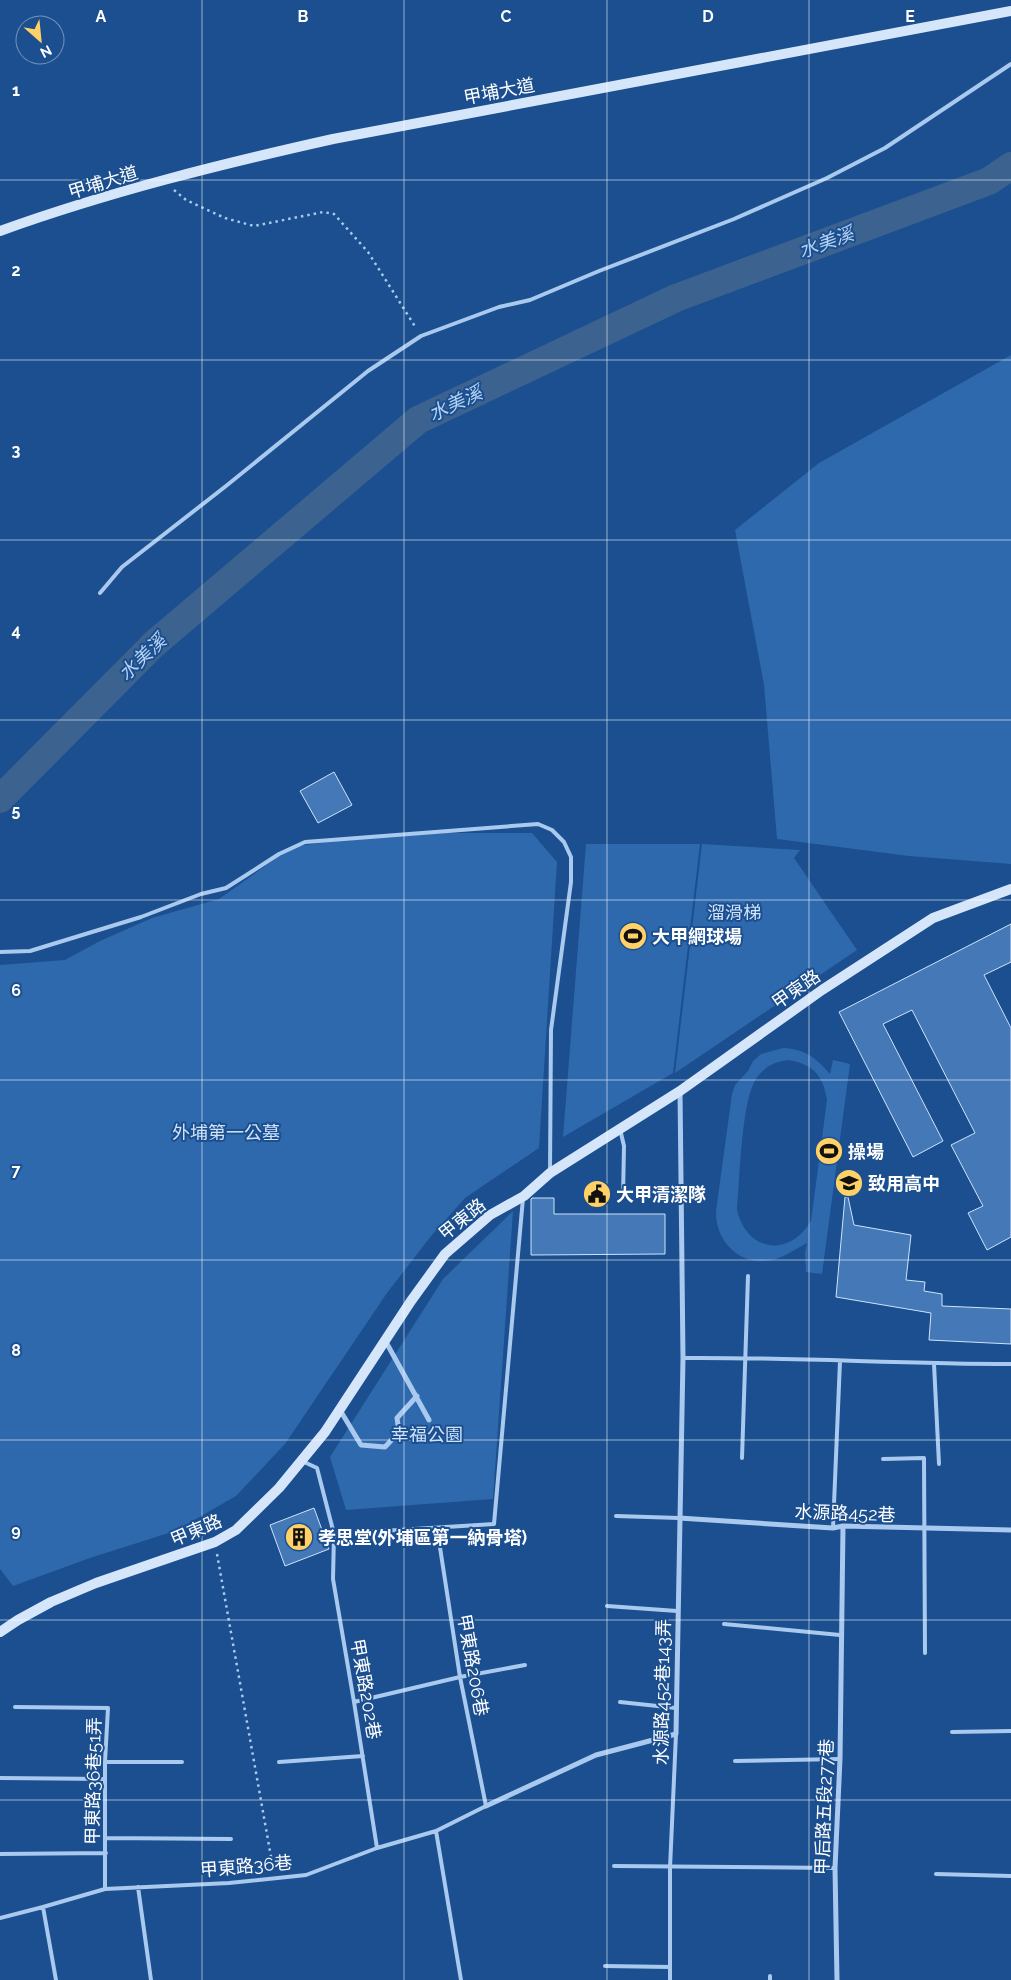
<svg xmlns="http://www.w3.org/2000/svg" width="1011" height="1980" viewBox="0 0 1011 1980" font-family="Raleway,'Noto Sans TC',sans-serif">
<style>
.green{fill:#2e69ad;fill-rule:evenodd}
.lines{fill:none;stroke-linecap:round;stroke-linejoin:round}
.river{stroke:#3c6290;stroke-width:28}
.building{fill:#4478b7;stroke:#cfe3fa}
.path{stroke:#a9c9ee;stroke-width:2.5;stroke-dasharray:2.5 4;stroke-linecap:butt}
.lane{stroke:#a9c9ee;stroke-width:4}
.street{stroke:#a9c9ee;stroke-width:5}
.secondary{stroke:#d6e6fa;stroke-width:10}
.grid{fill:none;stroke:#fff;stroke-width:1;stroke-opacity:0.55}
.labels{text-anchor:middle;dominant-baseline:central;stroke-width:4;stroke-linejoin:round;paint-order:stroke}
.street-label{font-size:18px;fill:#fff;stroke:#1b4f8f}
.park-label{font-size:18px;fill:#cfe3fa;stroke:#1b4f8f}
.poi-label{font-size:18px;font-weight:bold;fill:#fff;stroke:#1b4f8f;text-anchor:start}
.water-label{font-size:19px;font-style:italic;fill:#b5d3f5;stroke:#1b4f8f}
.grid-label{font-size:16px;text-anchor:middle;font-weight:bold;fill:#fff;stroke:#1b4f8f;stroke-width:4;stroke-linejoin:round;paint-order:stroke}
</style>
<rect width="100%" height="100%" fill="#1b4f8f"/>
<path class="green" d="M 1011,355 L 1011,864 L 909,856 L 777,839 L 764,685 L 735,530 L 819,463 Z
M 445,833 L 532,833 L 557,862 L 539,1148 L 465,1198 L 431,1236 L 387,1293 L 285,1444 L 236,1496 L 175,1531 L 90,1558 L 13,1586 L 0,1569 L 0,965 L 65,960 L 100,941 L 152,918 L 219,899 L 292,847 L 348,839 Z
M 586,844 L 700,844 L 673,1073 L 563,1137 Z
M 702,844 L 800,850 L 794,858 L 857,950 L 675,1073 Z
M 783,1048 C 805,1049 816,1058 830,1074 L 833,1060 L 850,1064 L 822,1274 L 806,1272 L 805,1253 L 807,1243 C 796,1249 784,1257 772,1260 C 740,1267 715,1241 716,1211 L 732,1094 L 735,1085 L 748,1071 L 753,1061 L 761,1054 ZM 788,1060 C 813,1064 823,1075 827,1100 L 811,1221 C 789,1258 747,1252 737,1210 C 740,1180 741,1097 758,1076 C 766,1066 775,1062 788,1060 Z
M 513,1211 L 493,1499 L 346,1510 L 330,1457 L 443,1279 Z"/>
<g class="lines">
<path class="river" d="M 0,799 L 154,644 L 418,420 L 676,298 L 989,181 L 1011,166"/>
</g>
<path class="building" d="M 334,772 L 352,805 L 318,823 L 300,791 Z
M 1011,924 L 1011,962 L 984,975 L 1011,1028 L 1011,1237 L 987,1250 L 968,1213 L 983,1206 L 951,1145 L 975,1133 L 912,1010 L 883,1024 L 943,1141 L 913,1157 L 839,1012 Z
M 845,1197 L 848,1197 L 854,1225 L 911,1235 L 906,1280 L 925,1282 L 924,1291 L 942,1294 L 942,1306 L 1011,1309 L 1011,1344 L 929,1340 L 931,1313 L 836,1297 Z
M 532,1198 L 554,1198 L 554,1214 L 665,1214 L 665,1254 L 531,1255 L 531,1199 Z
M 314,1508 L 329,1549 L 285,1566 L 270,1525 Z"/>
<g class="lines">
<path class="path" d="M 174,190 L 186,200 L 225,218 L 254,226 L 323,212 L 334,214 L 368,252 L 416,328
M 217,1554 L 273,1868"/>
<path class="lane" d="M 100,593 L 122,567 L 226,486 L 368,371 L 421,336 L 499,307 L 530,300 L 599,271 L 734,219 L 827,178 L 885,148 L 1011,64
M 0,952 L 30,951 L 141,917 L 201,894 L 226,888 L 279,854 L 305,842 L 538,824 L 552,830 L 564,842 L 571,857 L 571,882 L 551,1030 L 550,1171
M 620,1129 L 624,1146 L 623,1197
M 683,1358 C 792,1357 901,1364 1011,1364
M 934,1364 L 939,1464
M 742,1458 L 748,1276
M 883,1459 L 924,1458 L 925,1653
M 302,1461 L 317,1468 L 334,1534 L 494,1524 L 523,1198
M 616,1516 L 679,1518
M 833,1528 L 840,1361
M 334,1534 L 333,1579 L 354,1702 L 377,1848
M 607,1606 L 677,1611
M 724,1624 L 840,1635
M 354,1702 L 460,1677 L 525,1665
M 620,1702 L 676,1708
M 15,1707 L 108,1708 L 105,1762 L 105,1889
M 952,1732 L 1011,1731
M 735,1761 L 840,1759
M 105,1762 L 182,1762
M 279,1762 L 363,1756
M 0,1778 L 105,1779
M 436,1831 L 461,1980
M 105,1838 L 231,1839
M 0,1854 L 106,1853
M 614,1866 L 835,1868
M 936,1874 L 1011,1876
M 138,1887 L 151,1980
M 43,1907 L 56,1980
M 0,1918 L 43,1907 L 105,1889 L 229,1883 L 306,1875 L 377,1848 L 436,1831 L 486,1806 L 460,1677 L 437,1528
M 605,1966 L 670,1967
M 770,1976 L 770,1980
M 670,1980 L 670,1868 L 676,1734"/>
<path class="street" d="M 386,1342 L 429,1420
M 340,1410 L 361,1445 L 385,1447 L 399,1432 L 397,1418 L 417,1396
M 679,1518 L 833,1528 L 843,1526 L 1011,1530
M 486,1806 L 596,1755 L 676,1734 L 683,1358 L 680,1091
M 837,1980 L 835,1868 L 840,1759 L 843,1526"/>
<path class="secondary" d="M 0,231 C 108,192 221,164 333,139 L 1011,11
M 0,1632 L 18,1620 L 51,1602 L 96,1583 L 215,1542 L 236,1530 L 279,1488 L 325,1432 L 411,1301 L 445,1254 L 490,1215 L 524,1196 L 550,1173 L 680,1091 L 822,990 L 933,918 L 1011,889"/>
</g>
<path class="grid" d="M 202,0 L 202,1980M 404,0 L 404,1980M 607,0 L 607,1980M 809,0 L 809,1980M 0,180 L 1011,180M 0,360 L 1011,360M 0,540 L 1011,540M 0,720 L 1011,720M 0,900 L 1011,900M 0,1080 L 1011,1080M 0,1260 L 1011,1260M 0,1440 L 1011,1440M 0,1620 L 1011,1620M 0,1800 L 1011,1800"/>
<defs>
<symbol id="stadium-disc" viewBox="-11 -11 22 22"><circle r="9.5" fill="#ffd166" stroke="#1b4f8f"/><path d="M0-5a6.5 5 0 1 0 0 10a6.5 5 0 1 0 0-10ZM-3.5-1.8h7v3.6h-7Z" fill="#111"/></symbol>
<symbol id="school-disc" viewBox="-11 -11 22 22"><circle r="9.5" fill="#ffd166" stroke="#1b4f8f"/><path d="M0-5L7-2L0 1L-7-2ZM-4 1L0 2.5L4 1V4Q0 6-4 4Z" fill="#111"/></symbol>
<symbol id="civic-disc" viewBox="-11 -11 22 22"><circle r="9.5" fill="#ffd166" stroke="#1b4f8f"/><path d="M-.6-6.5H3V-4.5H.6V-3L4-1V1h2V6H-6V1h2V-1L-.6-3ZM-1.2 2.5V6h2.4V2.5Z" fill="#111"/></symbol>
<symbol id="building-disc" viewBox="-11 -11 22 22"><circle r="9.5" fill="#ffd166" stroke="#1b4f8f"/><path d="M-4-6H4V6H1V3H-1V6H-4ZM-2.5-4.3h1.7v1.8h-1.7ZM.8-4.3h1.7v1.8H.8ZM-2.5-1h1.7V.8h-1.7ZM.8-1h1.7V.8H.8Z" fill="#111"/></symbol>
</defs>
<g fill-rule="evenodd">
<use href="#stadium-disc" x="617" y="920" width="32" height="32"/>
<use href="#stadium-disc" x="813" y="1135" width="32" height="32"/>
<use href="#school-disc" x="833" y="1167" width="32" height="32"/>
<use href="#civic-disc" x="581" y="1178" width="32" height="32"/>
<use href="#building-disc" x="283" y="1521" width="32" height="32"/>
</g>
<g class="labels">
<g class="street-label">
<text transform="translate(499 91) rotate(-11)">甲埔大道</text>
<text transform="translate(103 182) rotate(-17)">甲埔大道</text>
<text transform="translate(796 989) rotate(-35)">甲東路</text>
<text transform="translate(462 1219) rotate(-39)">甲東路</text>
<text transform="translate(845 1513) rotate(2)">水源路452巷</text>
<text transform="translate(196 1530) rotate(-23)">甲東路</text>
<text transform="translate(473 1665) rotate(80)">甲東路206巷</text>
<text transform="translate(366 1689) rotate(80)">甲東路202巷</text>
<text transform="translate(662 1692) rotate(-89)">水源路452巷143弄</text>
<text transform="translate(93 1781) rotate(-89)">甲東路36巷51弄</text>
<text transform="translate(824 1807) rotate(-88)">甲后路五段277巷</text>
<text transform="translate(246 1866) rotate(-5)">甲東路36巷</text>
</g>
<g class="park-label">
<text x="734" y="912">溜滑梯</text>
<text x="226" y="1132">外埔第一公墓</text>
<text x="427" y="1434">幸福公園</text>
</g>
<g class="poi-label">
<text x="652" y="936">大甲網球場</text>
<text x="848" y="1151">操場</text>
<text x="868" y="1183">致用高中</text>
<text x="616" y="1194">大甲清潔隊</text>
<text x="318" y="1537">孝思堂(外埔區第一納骨塔)</text>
</g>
<g class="water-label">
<text transform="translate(826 242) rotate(-20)">水美溪</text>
<text transform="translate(455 403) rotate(-25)">水美溪</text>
<text transform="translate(142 657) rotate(-44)">水美溪</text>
</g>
</g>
<g class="grid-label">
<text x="101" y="22">A</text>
<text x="303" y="22">B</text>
<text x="506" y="22">C</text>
<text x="708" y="22">D</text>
<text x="910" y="22">E</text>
<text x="16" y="96">1</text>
<text x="16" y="276">2</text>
<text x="16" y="456">3</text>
<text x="16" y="636">4</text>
<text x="16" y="816">5</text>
<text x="16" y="996">6</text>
<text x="16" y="1176">7</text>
<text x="16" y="1356">8</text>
<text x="16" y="1536">9</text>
</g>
<g transform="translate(40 40) rotate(153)"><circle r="24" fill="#1b4f8f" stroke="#7695bc"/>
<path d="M0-4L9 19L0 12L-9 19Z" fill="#ffd166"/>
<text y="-8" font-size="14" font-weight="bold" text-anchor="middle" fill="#ffffff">N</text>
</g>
</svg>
